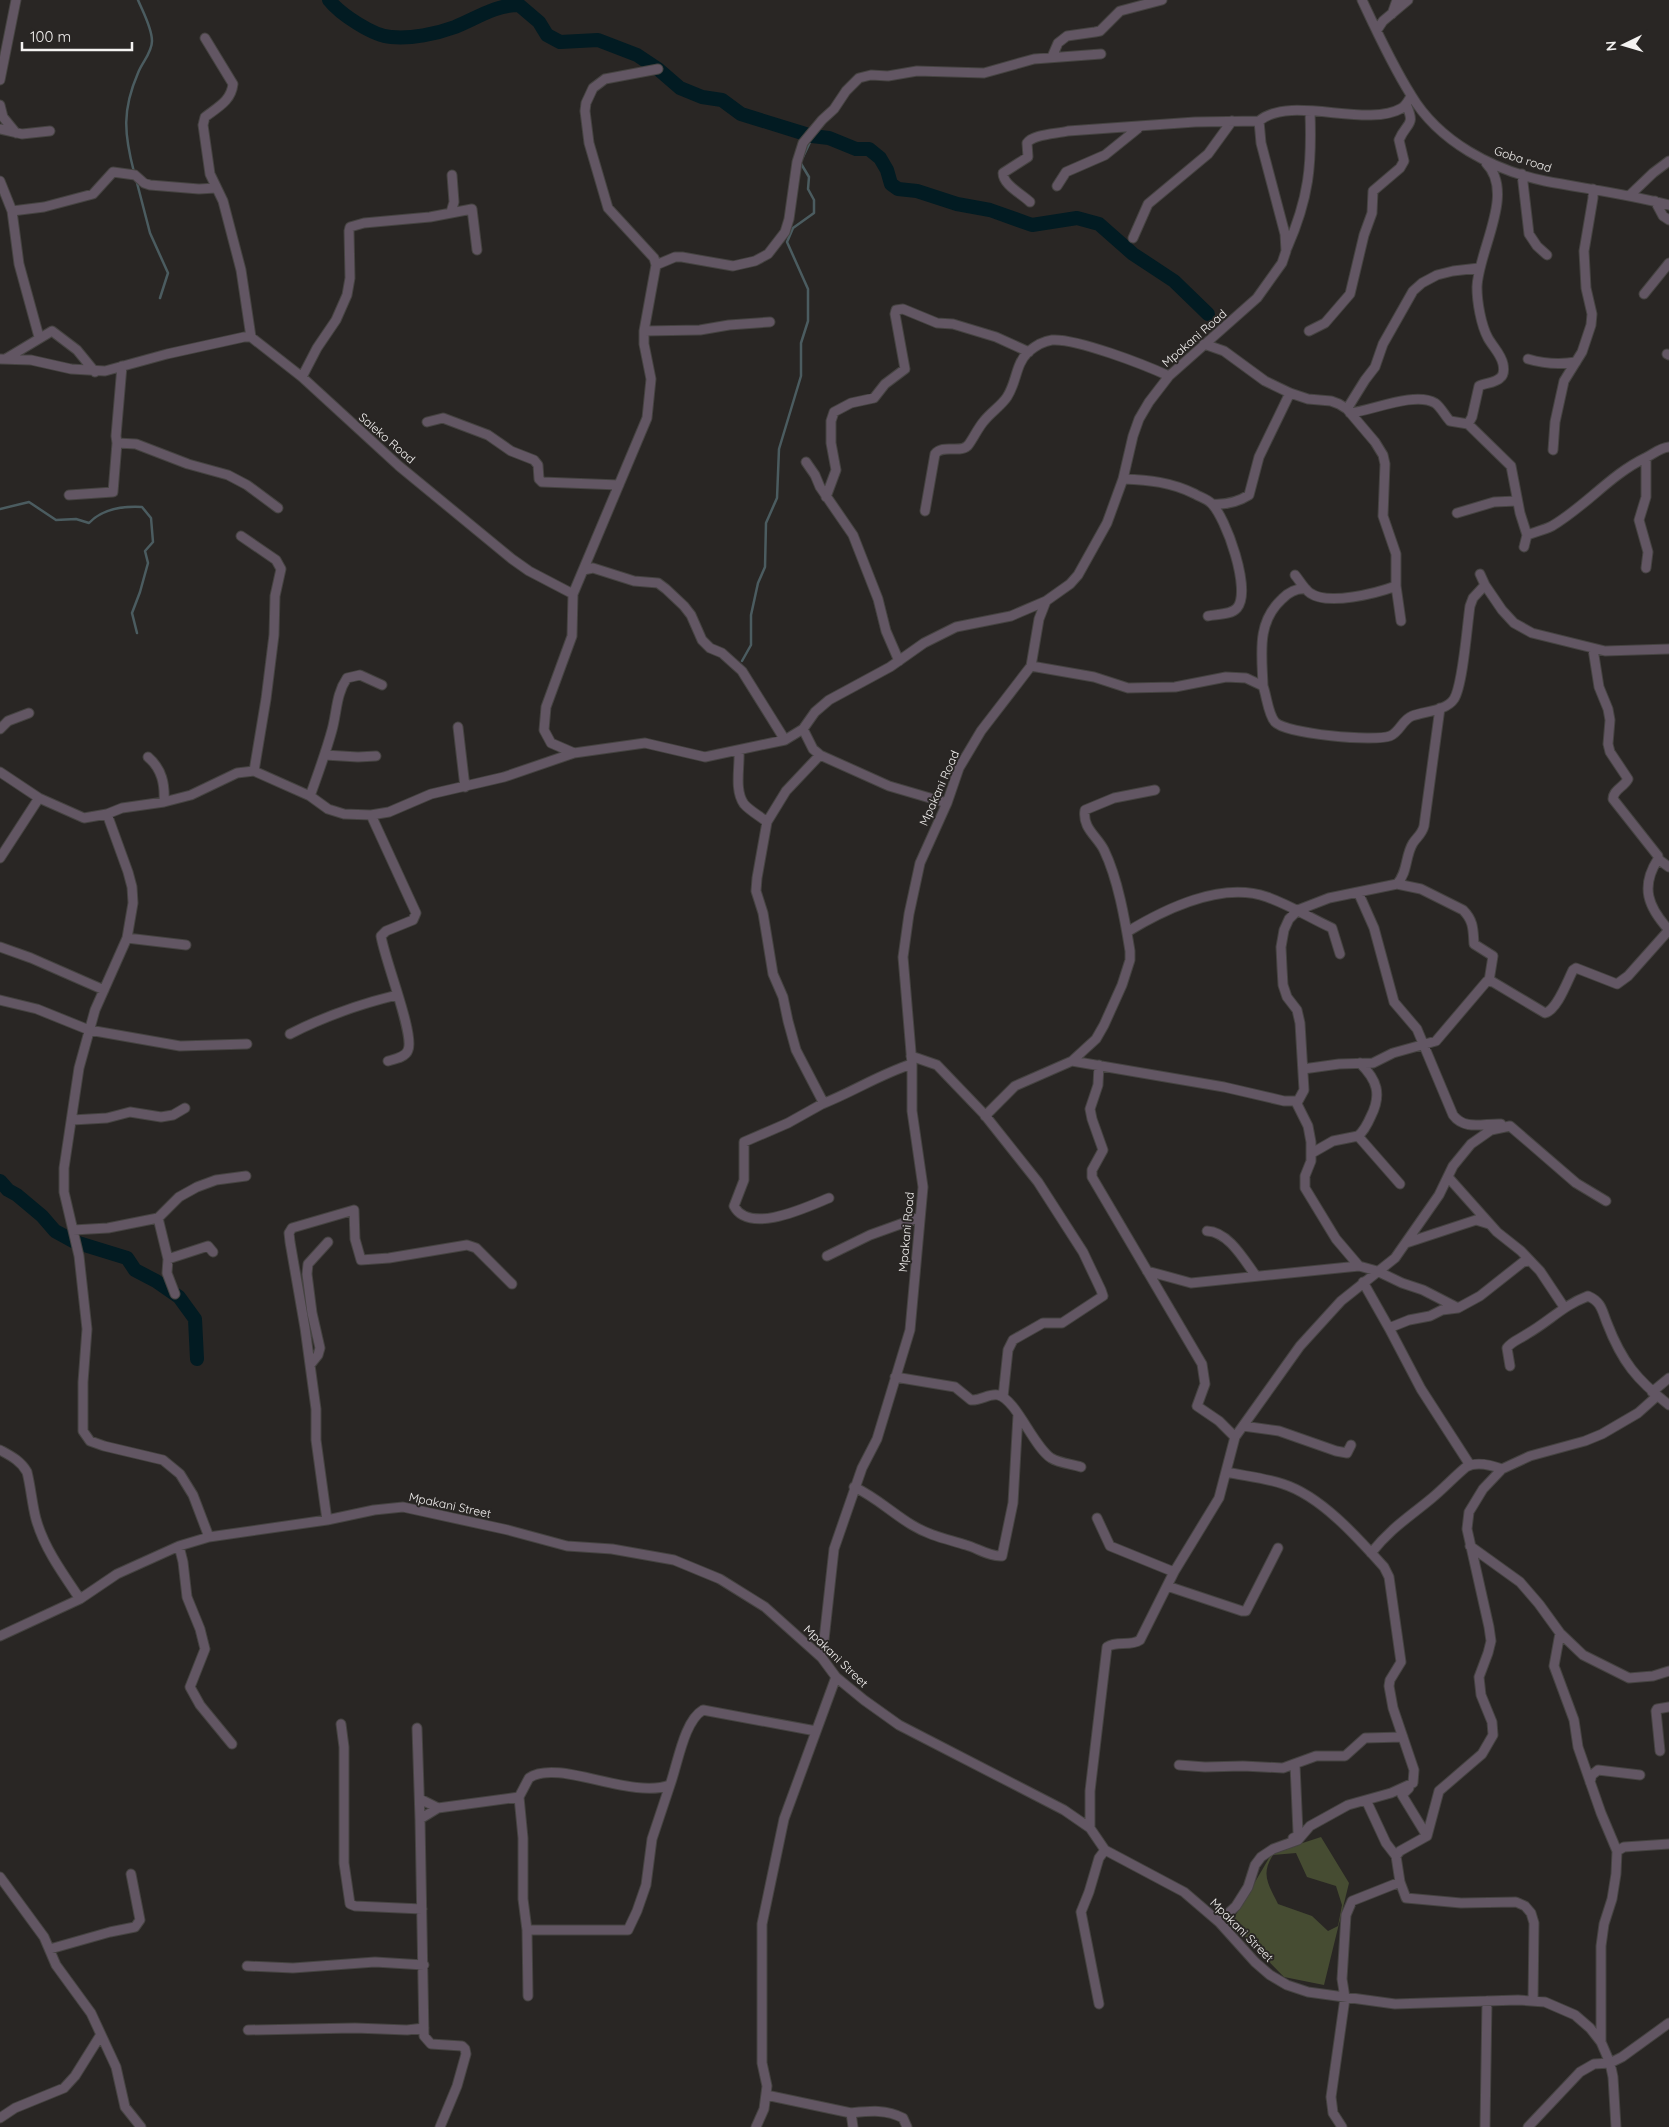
<svg xmlns="http://www.w3.org/2000/svg" width="1669" height="2127" viewBox="0 0 1669 2127" font-family="Quicksand,sans-serif">
<style>
.green{fill:#464c32;fill-rule:evenodd}
.lines{fill:none;stroke-linecap:round;stroke-linejoin:round}
.stream{stroke:#4b5c60;stroke-width:2.5}
.river{stroke:#021b22;stroke-width:14}
.minor-casing{stroke:#454341;stroke-width:11}
.minor{stroke:#625663;stroke-width:9}
.labels{text-anchor:middle;dominant-baseline:central;stroke-width:4;stroke-linejoin:round;paint-order:stroke}
.street-label{font-size:12px;fill:#f4f2f1;stroke:#292624}
</style>
<rect width="100%" height="100%" fill="#292624"/>
<path class="green" d="M 1321,1837 L 1349,1883 L 1324,1985 L 1284,1977 L 1231,1923 L 1272,1853 ZM 1296,1853 L 1307,1877 L 1336,1886 L 1342,1905 L 1338,1926 L 1328,1931 L 1312,1916 L 1278,1904 C 1269,1885 1260,1875 1273,1855 Z"/>
<g class="lines">
<path class="stream" d="M 803,157 L 811,140
M 134,172 C 124,134 122,110 138,73 C 142,62 152,53 152,41 C 152,28 143,12 138,0
M 136,179 L 150,233 L 168,273 L 160,298
M 0,509 L 29,502 L 56,520 L 76,519 L 89,523 C 102,509 123,506 142,507 L 151,518 L 153,542 L 145,551 L 148,563 L 140,592 L 132,613 L 137,633
M 742,661 L 751,645 L 751,615 L 758,583 L 765,567 L 766,523 L 777,498 L 779,449 L 801,376 L 801,343 L 808,321 L 808,289 L 787,242 L 793,228 L 814,213 L 814,200 L 808,189 L 809,177 L 800,162"/>
<path class="river" d="M 329,0 C 340,14 373,36 391,37 C 411,39 436,34 455,27 C 477,18 495,5 519,5 L 539,22 L 547,35 L 560,42 L 598,40 L 637,55 L 658,69 L 680,88 L 702,97 L 722,100 L 741,114 L 812,136 L 829,138 L 856,149 L 869,149 L 880,158 L 887,170 L 891,184 L 898,189 L 917,191 L 957,204 L 990,210 L 1032,225 L 1077,218 L 1099,224 L 1133,254 L 1174,281 L 1208,314
M 0,1181 L 8,1190 L 17,1195 L 42,1216 L 55,1231 L 75,1242 L 127,1258 L 135,1270 L 156,1281 L 179,1297 L 195,1319 L 197,1359"/>
<defs>
<path id="minor" d="M 1362,0 C 1377,32 1392,65 1411,95 C 1439,142 1493,170 1545,181 C 1587,189 1628,194 1669,205
M 1392,14 L 1397,0
M 1377,30 L 1383,21 L 1408,0
M 205,38 L 233,84 C 231,101 218,107 205,117 L 203,125 L 210,174 L 223,201 L 241,270 L 251,337
M 1052,57 L 1058,43 L 1067,36 L 1095,32 L 1100,31 L 1120,11 L 1162,0
M 0,80 L 16,0
M 0,105 L 3,117 L 16,133
M 0,129 L 22,134 L 50,131
M 1522,174 L 1529,234 L 1537,246 L 1547,255
M 0,181 L 12,211 L 19,264 L 39,337
M 1057,186 L 1066,172 L 1105,155 L 1141,126
M 1630,195 L 1653,173 L 1669,161
M 1655,201 L 1663,216 L 1669,220
M 1030,202 C 1022,194 1003,185 1003,173 L 1028,157 L 1027,143 C 1033,134 1056,134 1068,131 L 1195,122 L 1259,121
M 12,211 L 44,207 L 93,194 L 113,172 L 135,175 L 144,183 L 150,185 L 199,189 L 216,188
M 451,212 L 454,202 L 452,175
M 1133,238 L 1148,204 L 1208,154 L 1232,121
M 1287,248 C 1309,198 1312,165 1310,112
M 656,265 L 675,257 L 682,257 L 733,266 L 755,261 L 768,254 L 785,232 L 789,219 L 797,162 L 803,143 L 822,120 L 834,109 L 846,91 L 859,78 L 871,75 L 888,76 L 917,71 L 984,73 L 1034,59 L 1101,54
M 1644,294 L 1669,263
M 644,331 L 700,330 L 729,325 L 770,322
M 1309,331 L 1325,323 L 1350,294 L 1364,235 L 1372,213 L 1373,191 L 1400,168 L 1404,161 L 1399,140 C 1407,121 1416,127 1406,104
M 1204,344 L 1224,351 L 1265,381 L 1290,393 L 1308,399 L 1331,401 L 1339,404 L 1347,409 L 1375,442 L 1383,455 L 1385,464 L 1383,516 L 1396,554 L 1396,586 L 1401,621
M 1667,354 L 1669,355
M 7,358 L 52,331 L 77,350 L 95,372
M 0,359 L 31,360 L 71,369 L 105,371 L 167,354 L 244,337 L 251,337 L 302,377 L 399,466 L 512,559 L 529,571 L 573,594 L 572,636 L 546,707 L 544,730 L 551,743 L 574,753
M 1528,359 C 1545,364 1559,365 1576,362
M 122,366 L 116,436 L 117,443 L 136,444 L 188,464 L 228,475 L 247,485 L 278,508
M 302,377 L 317,348 L 336,320 L 347,295 L 350,278 L 349,231 L 350,227 L 364,223 L 430,217 L 472,209 L 477,250
M 1347,409 L 1365,380 L 1375,367 L 1383,344 L 1413,291 L 1422,283 L 1437,275 L 1453,271 L 1479,268
M 1350,413 C 1371,411 1415,391 1435,403 C 1441,407 1445,416 1450,421 L 1468,424 L 1511,466 L 1520,513 L 1527,535 L 1524,547
M 427,422 L 443,418 L 488,435 L 511,451 L 534,460 L 538,465 L 539,479 L 542,482 L 619,485
M 1468,424 L 1472,417 L 1479,386 C 1485,383 1495,383 1500,378 C 1504,375 1504,369 1503,364 C 1501,354 1493,347 1488,338 C 1481,325 1477,302 1477,287 C 1478,251 1516,193 1486,163
M 1553,450 L 1555,422 L 1564,381 L 1582,352 L 1591,325 L 1592,314 L 1586,288 L 1584,251 L 1593,198 L 1593,189
M 806,462 L 815,475 L 820,487 L 853,535 L 878,599 L 886,631 L 899,661
M 1123,479 C 1149,480 1171,482 1195,494 C 1200,497 1207,499 1211,503 C 1226,517 1252,591 1237,608 C 1231,615 1217,614 1208,616
M 69,495 L 113,492 L 117,443
M 826,497 L 836,470 L 831,443 L 831,421 L 834,412 L 851,403 L 874,398 L 885,384 L 905,369 L 895,314 L 896,310 L 903,309 L 937,323 L 953,324 L 996,337 L 1029,352
M 1212,504 C 1226,505 1238,502 1249,495 L 1259,457 L 1290,393
M 925,511 L 935,454 C 943,443 962,455 969,444 C 974,437 978,428 984,421 C 991,412 1001,406 1007,397 C 1017,382 1015,365 1028,352 C 1034,347 1044,341 1052,340 C 1076,338 1145,365 1169,376
M 1457,513 L 1494,502 L 1517,501
M 1527,535 C 1535,532 1544,530 1552,526 C 1586,506 1610,475 1645,458 C 1654,454 1659,448 1669,447
M 241,536 L 276,560 L 281,569 L 275,596 L 274,635 L 266,699 L 254,771
M 1646,568 L 1648,552 L 1639,520 L 1646,497 L 1646,458
M 583,570 L 593,568 L 634,581 L 658,583 L 666,589 L 684,606 L 691,615 L 702,640 L 710,648 L 722,653 L 742,671 L 785,740
M 1480,574 L 1485,585 L 1502,610 L 1514,623 L 1532,633 L 1605,651 L 1669,649
M 1295,575 C 1300,581 1304,589 1310,593 C 1328,606 1377,593 1396,586
M 573,594 L 647,418 L 651,379 L 644,344 L 644,331 L 656,265 L 654,258 L 608,208 L 589,143 L 585,111 L 586,103 L 593,88 L 605,79 L 658,69
M 1593,649 L 1599,687 L 1608,709 L 1610,720 L 1608,744 L 1610,752 L 1628,779 C 1624,787 1613,790 1613,799 L 1658,856 L 1658,859 C 1640,887 1648,907 1669,930
M 1031,666 L 1094,677 L 1128,688 L 1175,687 L 1226,677 L 1246,678 L 1263,686 C 1267,697 1268,714 1275,722 C 1286,734 1375,742 1390,736 C 1400,732 1402,720 1412,716 C 1425,711 1446,711 1454,699 C 1463,685 1467,626 1470,606 L 1473,598 L 1485,585
M 1263,686 C 1262,654 1256,623 1282,599 C 1289,592 1297,588 1306,589
M 458,727 L 465,787
M 0,729 L 8,721 L 29,713
M 803,729 L 813,749 L 820,755 L 889,786 L 947,803
M 739,751 C 740,767 734,790 744,804 C 750,811 760,816 767,822
M 325,755 L 358,757 L 376,756
M 820,755 L 786,791 L 767,822 L 757,878 L 756,891 L 763,913 L 773,974 L 783,997 L 788,1021 L 796,1050 L 822,1100 L 822,1104 L 788,1123 L 744,1142 L 744,1180 L 734,1206 C 749,1235 807,1207 829,1198
M 148,757 C 162,769 165,784 164,802
M 0,772 L 39,798 L 84,818 L 107,814 L 122,808 L 164,802 L 191,795 L 237,773 L 254,771 L 310,796 L 328,809 L 344,814 L 371,815 L 389,812 L 431,794 L 504,777 L 574,753 L 645,743 L 705,757 L 785,740 L 803,729 L 815,712 L 829,700 L 890,667 L 924,643 L 956,627 L 1011,616 L 1046,601
M 310,796 C 318,774 326,752 332,730 C 337,712 336,694 347,678 L 360,675 L 382,685
M 107,814 L 128,872 L 132,887 L 133,903 L 127,938 L 95,1010 L 79,1068 L 64,1168 L 64,1192 L 79,1256 L 87,1329 L 83,1382 L 83,1431 L 90,1441 L 104,1446 L 163,1460 L 180,1474 L 193,1495 L 209,1537
M 371,815 L 416,913 L 413,920 L 386,931 L 381,936 C 384,958 415,1035 408,1050 C 406,1057 395,1059 388,1061
M 0,858 L 39,798
M 1658,859 L 1669,867
M 1397,884 C 1408,872 1405,856 1413,843 C 1417,837 1422,834 1424,826 L 1440,708
M 1358,892 L 1374,928 L 1394,1002 L 1417,1029 L 1453,1115 C 1465,1131 1484,1123 1501,1124
M 1127,932 C 1165,909 1221,881 1267,897 C 1290,905 1310,918 1332,928 L 1340,954
M 127,938 L 186,945
M 0,947 L 31,958 L 104,990
M 0,1000 L 37,1009 L 89,1030 L 180,1046 L 247,1044
M 290,1034 C 325,1016 360,1004 397,995
M 911,1056 L 937,1065 L 984,1114 L 1038,1182 L 1083,1252 L 1101,1290 L 1103,1296 L 1062,1323 L 1043,1323 L 1013,1340 L 1008,1350 L 1003,1397
M 1072,1061 L 1224,1087 L 1284,1101 L 1298,1101 L 1304,1090 L 1300,1023 L 1297,1010 L 1287,997 L 1283,985 L 1282,968 L 1281,947 L 1284,930 L 1289,919 L 1298,910 L 1329,898 L 1397,884 L 1421,889 L 1463,910 C 1474,921 1473,930 1474,944 L 1493,956 L 1489,981
M 1099,1065 L 1098,1085 L 1090,1109 L 1092,1119 L 1103,1150 L 1092,1170 L 1092,1177 L 1202,1364 L 1205,1384 L 1197,1406 L 1219,1421 L 1235,1437
M 1303,1069 L 1339,1064 L 1373,1063 L 1393,1053 L 1436,1041 L 1487,981 L 1493,982 L 1545,1013 C 1557,1010 1567,982 1573,970 L 1576,968 L 1617,984 L 1628,976 L 1669,930
M 1296,1102 L 1308,1126 L 1311,1142 L 1311,1161 L 1305,1176 L 1305,1188 L 1336,1239 L 1359,1266 L 1377,1271 L 1402,1283 L 1423,1290 L 1458,1308
M 822,1104 C 853,1092 880,1074 912,1064
M 985,1116 L 1015,1086 L 1072,1061 L 1096,1039 L 1104,1025 L 1122,985 L 1130,960 L 1130,951 C 1125,920 1118,879 1104,850 C 1097,836 1082,828 1085,810 L 1114,798 L 1155,790
M 72,1120 L 107,1118 L 130,1112 L 161,1117 L 173,1115 L 185,1108
M 1358,1136 L 1400,1184
M 1312,1153 L 1333,1141 L 1358,1136 C 1364,1131 1368,1123 1371,1116 C 1382,1094 1377,1080 1360,1063
M 1448,1177 L 1497,1232 L 1521,1251 L 1540,1271 L 1564,1307
M 158,1218 L 168,1259 L 167,1273 L 175,1294
M 73,1230 L 108,1228 L 158,1218 L 179,1197 L 197,1187 L 216,1180 L 246,1176
M 1207,1231 C 1229,1232 1244,1260 1256,1276
M 1406,1243 L 1476,1220 L 1489,1224
M 827,1256 L 870,1235 L 920,1217
M 168,1259 L 208,1246 L 213,1252
M 1147,1271 L 1191,1283 L 1359,1266
M 1363,1282 L 1389,1328 L 1421,1389 L 1470,1465
M 1389,1328 L 1409,1320 L 1430,1316 L 1442,1310 L 1458,1308 L 1480,1296 L 1523,1262 L 1529,1261
M 310,1365 L 318,1355 L 320,1348 L 312,1313 L 307,1274 L 308,1264 L 328,1242
M 1510,1366 L 1507,1348 C 1512,1341 1520,1339 1527,1334 C 1550,1321 1562,1306 1588,1296 C 1602,1302 1602,1311 1607,1323 C 1622,1362 1637,1380 1669,1405
M 895,1377 L 955,1387 L 971,1400 C 981,1401 989,1393 998,1395 C 1016,1399 1033,1446 1051,1458 C 1059,1463 1071,1464 1081,1467
M 1652,1392 L 1669,1378
M 1243,1426 L 1279,1431 L 1336,1451 L 1347,1453 L 1351,1445
M 0,1450 C 11,1456 21,1461 27,1472 C 31,1488 32,1504 36,1519 C 44,1548 63,1574 80,1599
M 854,1487 C 876,1497 892,1513 912,1525 C 930,1536 947,1539 966,1545 C 977,1548 990,1557 1002,1556 L 1013,1503 L 1018,1415
M 1097,1518 L 1110,1546 L 1174,1572
M 327,1520 L 316,1440 L 316,1409 L 305,1328 L 290,1242 L 289,1233 L 292,1228 L 354,1210 L 355,1239 L 361,1260 L 389,1258 L 467,1245 L 476,1248 L 512,1284
M 179,1546 L 183,1562 L 187,1597 L 200,1629 L 205,1649 L 190,1687 L 200,1705 L 232,1744
M 1470,1546 L 1520,1582 L 1539,1604 L 1560,1633 L 1583,1655 L 1629,1678 L 1653,1676 L 1669,1671
M 1371,1553 C 1391,1528 1408,1518 1432,1498 C 1444,1488 1454,1477 1466,1467 C 1477,1461 1491,1465 1502,1469
M 1167,1586 L 1242,1611 L 1246,1611 L 1278,1548
M 1560,1633 L 1554,1666 L 1574,1720 L 1578,1747 L 1601,1813 L 1617,1851
M 0,1636 L 80,1599 L 117,1574 L 179,1546 L 209,1537 L 327,1520 L 374,1510 L 403,1507 L 508,1530 L 567,1546 L 612,1549 L 674,1560 L 720,1579 L 765,1607 L 822,1658 L 836,1677 L 864,1700 L 899,1725 L 1064,1810 L 1090,1828 L 1105,1850 L 1184,1892 L 1219,1922 L 1255,1962 L 1270,1975 L 1287,1985 L 1308,1992 L 1395,2004 L 1518,2000 L 1545,2002 L 1575,2015 L 1590,2028 L 1601,2042 L 1610,2063 L 1613,2077 L 1616,2127
M 822,1658 L 834,1549 L 862,1468 L 877,1439 L 910,1330 L 923,1187 L 912,1111 L 912,1064 L 903,957 L 909,914 L 920,863 L 947,803 L 959,768 L 981,731 L 1031,666 L 1039,619 L 1046,601 L 1070,584 L 1078,575 L 1107,523 L 1123,479 L 1133,436 L 1139,419 L 1149,402 L 1169,376 L 1257,298 L 1282,263 L 1286,251 L 1285,234 L 1261,143 L 1259,121 C 1291,94 1366,129 1402,108 C 1406,105 1409,100 1411,96
M 341,1724 L 344,1747 L 344,1863 L 350,1904 L 355,1906 L 422,1909
M 417,1728 L 420,1819
M 1660,1751 L 1656,1711 L 1657,1709 L 1669,1707
M 1179,1765 L 1205,1767 L 1243,1766 L 1283,1768 L 1316,1756 L 1345,1756 L 1365,1738 L 1403,1737
M 1590,1782 L 1592,1775 L 1598,1770 L 1640,1775
M 1409,1788 L 1402,1795 L 1427,1836 L 1400,1851 L 1396,1856 L 1400,1882 L 1406,1898 L 1461,1903 L 1516,1902 L 1525,1906 L 1531,1913 L 1534,1923 L 1533,2001
M 420,1799 L 438,1808
M 1366,1800 L 1386,1843 L 1396,1856
M 1090,1828 L 1090,1791 L 1107,1647 C 1117,1640 1130,1647 1140,1640 L 1174,1572 L 1219,1498 L 1235,1437 L 1300,1346 L 1341,1301 L 1395,1258 L 1439,1195 L 1453,1166 L 1471,1144 L 1491,1130 L 1510,1126 L 1576,1183 L 1606,1201
M 1427,1836 L 1439,1791 L 1482,1754 L 1493,1735 L 1492,1722 L 1481,1695 L 1479,1677 L 1488,1653 L 1491,1641 L 1489,1627 L 1467,1529 L 1469,1512 L 1483,1489 L 1502,1469 L 1530,1456 L 1585,1441 L 1602,1434 L 1638,1413 L 1657,1396
M 1293,1838 L 1298,1836 L 1298,1832 L 1295,1765
M 0,1877 L 44,1937 L 56,1965 L 91,2013 L 116,2067 L 125,2107 L 141,2127
M 1219,1922 L 1236,1906 L 1248,1887 L 1255,1865 L 1261,1857 L 1273,1849 L 1298,1840 L 1310,1826 L 1348,1805 L 1391,1793 L 1413,1783 L 1414,1770 L 1393,1708 L 1389,1686 L 1390,1680 L 1401,1662 L 1389,1577 L 1384,1567 C 1358,1538 1321,1496 1283,1484 C 1265,1478 1245,1476 1226,1472
M 527,1930 L 628,1930 L 637,1911 L 646,1885 L 652,1839 L 670,1785
M 50,1949 L 110,1932 L 135,1927 L 140,1920 L 131,1874
M 247,1966 L 293,1968 L 375,1962 L 424,1965
M 528,1996 L 527,1930 L 523,1899 L 523,1838 L 519,1797 L 529,1778 C 558,1758 631,1800 670,1785 C 678,1763 684,1721 703,1710 L 816,1731
M 1099,2004 L 1081,1912 L 1089,1892 L 1099,1858 L 1105,1850
M 248,2030 L 355,2028 L 407,2030 L 424,2028
M 1601,2042 L 1601,1946 L 1604,1924 L 1612,1899 L 1616,1874 L 1617,1851 L 1624,1847 L 1669,1844
M 766,2095 L 851,2113 L 853,2127
M 851,2113 C 870,2111 886,2109 903,2118 L 907,2127
M 0,2118 L 15,2108 L 64,2088 L 75,2076 L 100,2036
M 440,2127 L 457,2086 L 466,2054 L 465,2049 L 462,2046 L 431,2044 L 424,2036 L 420,1819 L 438,1808 L 519,1797
M 756,2127 L 764,2109 L 767,2086 L 762,2063 L 762,1924 L 784,1819 L 836,1677
M 1342,2127 L 1333,2113 L 1331,2097 L 1345,1998 L 1342,1979 L 1346,1915 L 1352,1901 L 1400,1882
M 1485,2127 L 1487,2001
M 1528,2127 L 1580,2072 L 1594,2064 L 1610,2063 L 1622,2057 L 1669,2023"/>
</defs>
<use href="#minor" class="minor-casing"/>
<use href="#minor" class="minor"/>
</g>
<g class="labels">
<g class="street-label">
<text transform="translate(1523 159) rotate(18)">Goba road</text>
<text transform="translate(1194 338) rotate(-41)">Mpakani Road</text>
<text transform="translate(387 438) rotate(41)">Saleko Road</text>
<text transform="translate(939 788) rotate(-66)">Mpakani Road</text>
<text transform="translate(906 1232) rotate(-85)">Mpakani Road</text>
<text transform="translate(450 1505) rotate(12)">Mpakani Street</text>
<text transform="translate(836 1656) rotate(44)">Mpakani Street</text>
<text transform="translate(1242 1930) rotate(45)">Mpakani Street</text>
</g>
</g>
<g transform="translate(1624 45) rotate(265)" stroke="#292624" stroke-width="4" paint-order="stroke">
<path d="M0-4L9 19L0 12L-9 19Z" fill="#f4f2f1"/>
<text y="-8" font-size="14" font-weight="bold" text-anchor="middle" fill="#f4f2f1">N</text>
</g>
<path d="M22 42v8h110v-8" fill="none" stroke="#f4f2f1" stroke-width="2.5"/>
<text x="30" y="42" font-size="15" fill="#f4f2f1" stroke="#292624" stroke-width="4" paint-order="stroke">100 m</text>
</svg>
